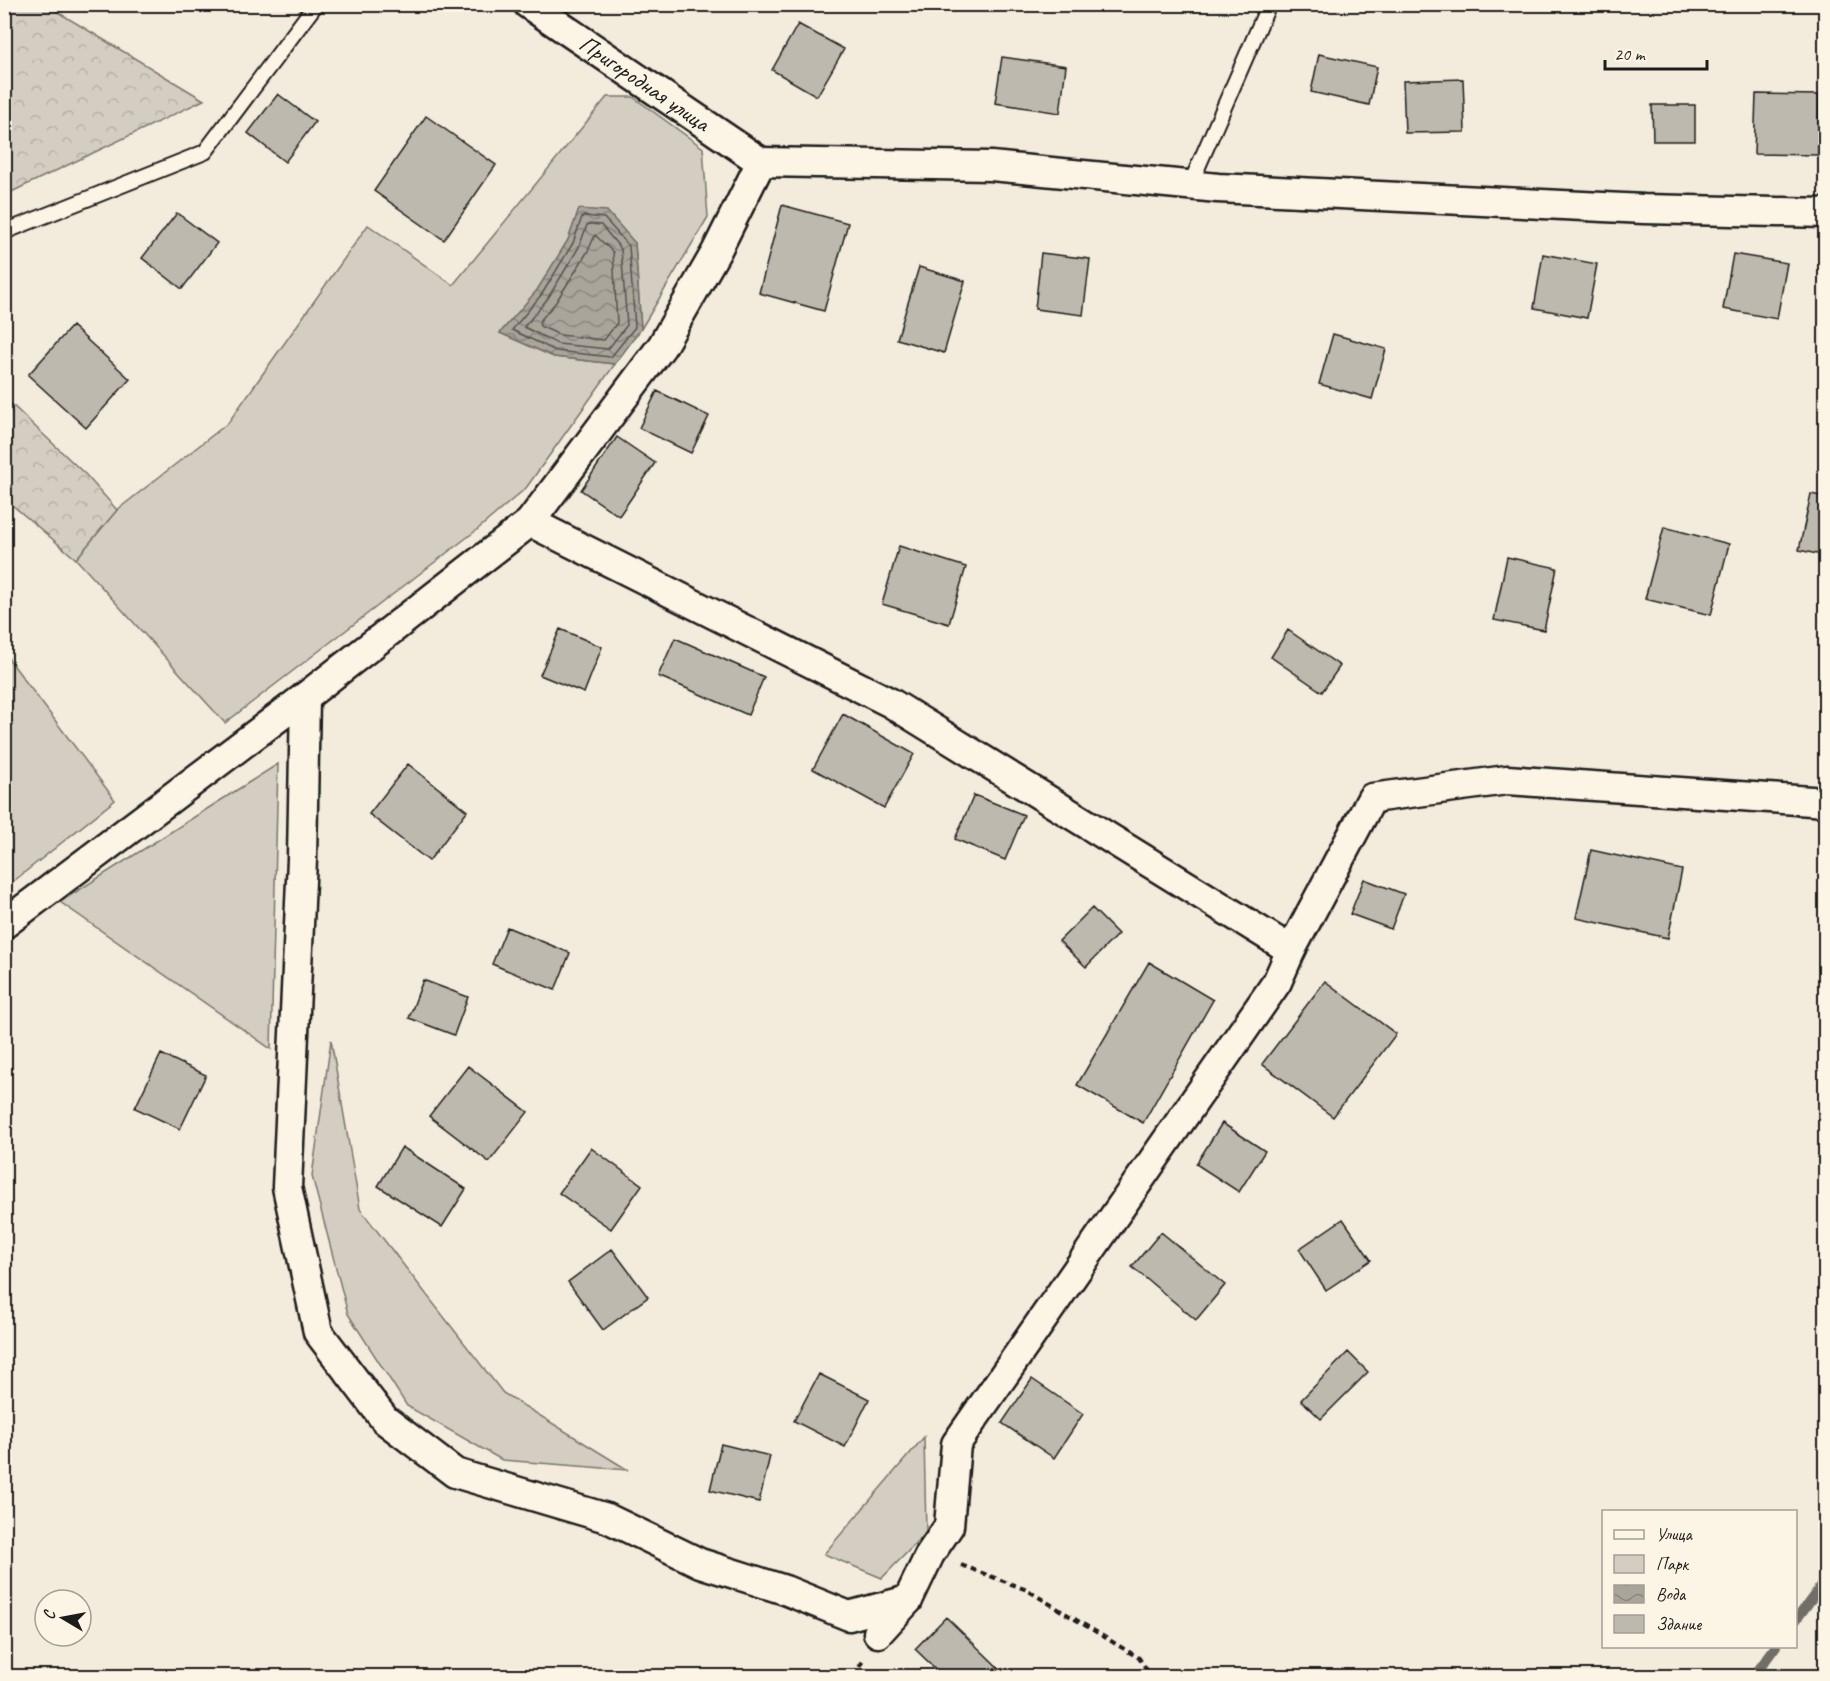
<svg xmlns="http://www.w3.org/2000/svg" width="1830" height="1681" viewBox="0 0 1830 1681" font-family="Caveat,sans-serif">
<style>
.green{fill:#d3cec1;stroke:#78756e;stroke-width:1.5}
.forest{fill:url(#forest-crowns);stroke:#78756e;stroke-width:1.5}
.water{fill:url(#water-waves);stroke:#716e68;stroke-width:1.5}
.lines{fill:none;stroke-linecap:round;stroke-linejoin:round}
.shore{stroke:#55534f;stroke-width:1.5}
.stream{stroke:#716e68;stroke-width:10}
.building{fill:#beb9ae;stroke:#1c1c1c;stroke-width:1.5}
.lane-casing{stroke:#1c1c1c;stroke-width:18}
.street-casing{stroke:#1c1c1c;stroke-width:33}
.path{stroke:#1c1c1c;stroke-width:4;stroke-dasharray:6 4.5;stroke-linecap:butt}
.lane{stroke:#fcf5e5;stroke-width:14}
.street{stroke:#fcf5e5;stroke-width:28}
.labels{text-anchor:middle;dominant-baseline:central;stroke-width:4.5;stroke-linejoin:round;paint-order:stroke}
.street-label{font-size:24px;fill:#1c1c1c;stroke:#fcf5e5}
</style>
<defs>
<pattern id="forest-crowns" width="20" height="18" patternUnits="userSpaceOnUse" patternTransform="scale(1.5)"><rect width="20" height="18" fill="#d3cec1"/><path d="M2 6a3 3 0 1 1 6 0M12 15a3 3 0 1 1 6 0" fill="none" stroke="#b5b0a5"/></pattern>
<pattern id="water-waves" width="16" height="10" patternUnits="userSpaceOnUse" patternTransform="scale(1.5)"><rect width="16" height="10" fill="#aaa59b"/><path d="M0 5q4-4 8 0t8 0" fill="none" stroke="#8a867e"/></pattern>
</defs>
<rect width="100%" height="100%" fill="#f3ecdd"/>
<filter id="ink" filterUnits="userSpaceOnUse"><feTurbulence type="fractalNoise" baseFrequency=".0167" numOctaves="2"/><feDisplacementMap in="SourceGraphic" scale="12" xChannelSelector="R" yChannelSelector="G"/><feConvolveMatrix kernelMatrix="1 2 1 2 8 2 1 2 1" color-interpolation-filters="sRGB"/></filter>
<g filter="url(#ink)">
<path class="green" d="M 607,97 L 633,97 L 703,148 L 708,217 L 641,329 L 635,243 L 579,209 L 568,240 L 537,291 L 500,333 L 554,357 L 615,364 L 526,488 L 478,529 L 225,723 L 76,559 L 117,510 L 228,423 L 368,225 L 453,285 Z
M 5,654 L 115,800 L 5,888 Z
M 278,764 L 271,1049 L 60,902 Z
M 331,1040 L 360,1209 L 503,1393 L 628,1470 L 502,1460 L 407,1406 L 348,1314 L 312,1176 Z
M 924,1437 L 926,1533 L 882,1578 L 824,1554 Z"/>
<path class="forest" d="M 5,4 L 46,5 L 204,100 L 5,195 Z
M 5,398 L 86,475 L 117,510 L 76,559 L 5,499 Z"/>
<path class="water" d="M 579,209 L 607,211 L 635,243 L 641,329 L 615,364 L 554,357 L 500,333 L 537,290 L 568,240 Z"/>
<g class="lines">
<path class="shore" d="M 585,216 L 604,218 L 629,246 L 635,327 L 611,357 L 556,351 L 512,330 L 542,294 L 573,243 L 582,217 Z
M 590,224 L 601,225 L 621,249 L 627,325 L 608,349 L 558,344 L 524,327 L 548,298 L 579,247 L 587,225 Z
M 595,235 L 613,252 L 617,323 L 604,340 L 560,335 L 540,326 L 539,322 L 556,302 L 588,251 Z"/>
<path class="stream" d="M 1796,1620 L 1826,1579
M 1754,1676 L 1776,1646"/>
</g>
<path class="building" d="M 798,24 L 844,49 L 817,96 L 772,70 Z
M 1319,54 L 1377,67 L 1369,105 L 1311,92 Z
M 1002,57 L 1066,66 L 1060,113 L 995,103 Z
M 1463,79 L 1465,132 L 1405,133 L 1403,81 Z
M 278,94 L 315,122 L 285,162 L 248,133 Z
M 1756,94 L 1819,95 L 1818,155 L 1754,154 Z
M 1652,105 L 1695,105 L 1695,141 L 1653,141 Z
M 426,116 L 496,165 L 444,240 L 374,191 Z
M 782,205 L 848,223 L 824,311 L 759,293 Z
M 177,213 L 217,243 L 182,289 L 142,258 Z
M 1041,253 L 1090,259 L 1083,315 L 1035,309 Z
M 1543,254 L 1597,264 L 1587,318 L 1534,308 Z
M 1733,254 L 1787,263 L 1777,319 L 1723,309 Z
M 919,267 L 965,281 L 944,353 L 897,339 Z
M 72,326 L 130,379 L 86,428 L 28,375 Z
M 1333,334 L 1386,349 L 1372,399 L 1319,384 Z
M 657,391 L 709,416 L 691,453 L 639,428 Z
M 617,437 L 655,463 L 619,516 L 581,490 Z
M 1811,494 L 1826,497 L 1826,556 L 1799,550 Z
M 1664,527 L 1729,544 L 1711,615 L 1645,599 Z
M 899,546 L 966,567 L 949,624 L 882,604 Z
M 1507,557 L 1557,568 L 1544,630 L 1494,620 Z
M 560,629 L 602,647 L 584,693 L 540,675 Z
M 1288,630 L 1340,666 L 1322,692 L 1271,657 Z
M 675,638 L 764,677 L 748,715 L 658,676 Z
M 843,714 L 914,754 L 884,808 L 813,769 Z
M 408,764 L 467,811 L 429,861 L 369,814 Z
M 974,795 L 1024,815 L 1005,860 L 955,839 Z
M 1591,850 L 1682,870 L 1668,938 L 1576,918 Z
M 1364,879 L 1404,894 L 1391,929 L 1350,914 Z
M 1092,908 L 1118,934 L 1086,967 L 1059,941 Z
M 507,927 L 570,953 L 555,990 L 492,964 Z
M 1149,962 L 1213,1000 L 1143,1123 L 1077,1085 Z
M 423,980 L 468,997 L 454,1035 L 409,1018 Z
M 1325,981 L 1396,1034 L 1333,1117 L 1262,1064 Z
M 161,1054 L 206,1075 L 180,1129 L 135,1108 Z
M 468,1066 L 528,1112 L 489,1162 L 429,1116 Z
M 1222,1123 L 1265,1151 L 1239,1192 L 1196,1164 Z
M 402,1147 L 466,1189 L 442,1227 L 378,1186 Z
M 591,1148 L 642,1185 L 611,1229 L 559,1193 Z
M 1343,1219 L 1371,1260 L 1326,1290 L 1299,1249 Z
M 1161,1232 L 1225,1285 L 1196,1320 L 1132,1267 Z
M 612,1249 L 648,1297 L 603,1330 L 568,1282 Z
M 1348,1352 L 1368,1372 L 1321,1419 L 1301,1400 Z
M 819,1374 L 869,1399 L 845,1447 L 794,1421 Z
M 1032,1379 L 1083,1414 L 1054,1458 L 1002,1423 Z
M 721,1444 L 770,1456 L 759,1502 L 710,1490 Z
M 946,1617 L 1005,1674 L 1003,1676 L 943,1676 L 915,1649 Z"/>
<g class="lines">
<defs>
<path id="lane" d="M 1190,185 L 1269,4
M 4,232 L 205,152 L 316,4"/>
<g id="street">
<path id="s1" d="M 528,4 L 761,162"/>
<path d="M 530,522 L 891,703 L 1291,950"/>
<path d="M 305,697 L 302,859 L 287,1187 L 318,1332 L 385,1420 L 455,1473 L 607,1518 L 700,1563 L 785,1590 L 849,1616 L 908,1600"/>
<path d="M 4,924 L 305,697 L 530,522 L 662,346 L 716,252 L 761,162 L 991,166 L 1218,188 L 1644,209 L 1826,213"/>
<path d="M 878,1633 L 908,1600 L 930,1554 L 949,1526 L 956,1444 L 1277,982 L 1291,950 L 1372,798 L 1507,780 L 1826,802"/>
</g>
</defs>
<use href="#lane" class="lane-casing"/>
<use href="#street" class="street-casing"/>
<path class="path" d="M 961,1565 L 1027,1590 L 1139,1658 L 1151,1676
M 854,1676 L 864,1659"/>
<use href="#lane" class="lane"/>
<use href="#street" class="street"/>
</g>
</g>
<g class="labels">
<g class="street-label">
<text stroke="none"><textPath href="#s1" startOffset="141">Пригородная улица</textPath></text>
</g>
</g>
<rect width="1830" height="1681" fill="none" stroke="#fcf5e5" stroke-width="24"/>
<rect x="12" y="12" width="1806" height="1657" fill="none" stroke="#1c1c1c" stroke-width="2" filter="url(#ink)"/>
<rect x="1602" y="1510" width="195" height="138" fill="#fcf5e5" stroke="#a29e95" stroke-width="1.5"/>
<rect x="1614" y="1530" width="30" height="9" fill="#fcf5e5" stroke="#a29e95" stroke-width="1.5"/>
<text x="1656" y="1540" font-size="18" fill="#1c1c1c">Улица</text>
<rect x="1614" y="1555" width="30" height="18" fill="#d3cec1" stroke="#a29e95" stroke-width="1.5"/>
<text x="1656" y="1570" font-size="18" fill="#1c1c1c">Парк</text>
<rect x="1614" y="1585" width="30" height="18" fill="url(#water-waves)" stroke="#a29e95" stroke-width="1.5"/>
<text x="1656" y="1600" font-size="18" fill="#1c1c1c">Вода</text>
<rect x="1614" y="1615" width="30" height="18" fill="#beb9ae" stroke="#a29e95" stroke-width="1.5"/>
<text x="1656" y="1630" font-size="18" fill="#1c1c1c">Здание</text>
<g transform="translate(63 1618) rotate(280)"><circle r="28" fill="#fcf5e5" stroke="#a29e95" stroke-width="1.5"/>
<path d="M0-4.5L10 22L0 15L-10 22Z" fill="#1c1c1c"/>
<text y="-9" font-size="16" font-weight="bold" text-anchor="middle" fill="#1c1c1c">С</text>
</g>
<path d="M1605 60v9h102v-9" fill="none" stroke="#1c1c1c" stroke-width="3"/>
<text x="1614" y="60" font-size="18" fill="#1c1c1c" stroke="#fcf5e5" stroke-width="4.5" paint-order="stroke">20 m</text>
</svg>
